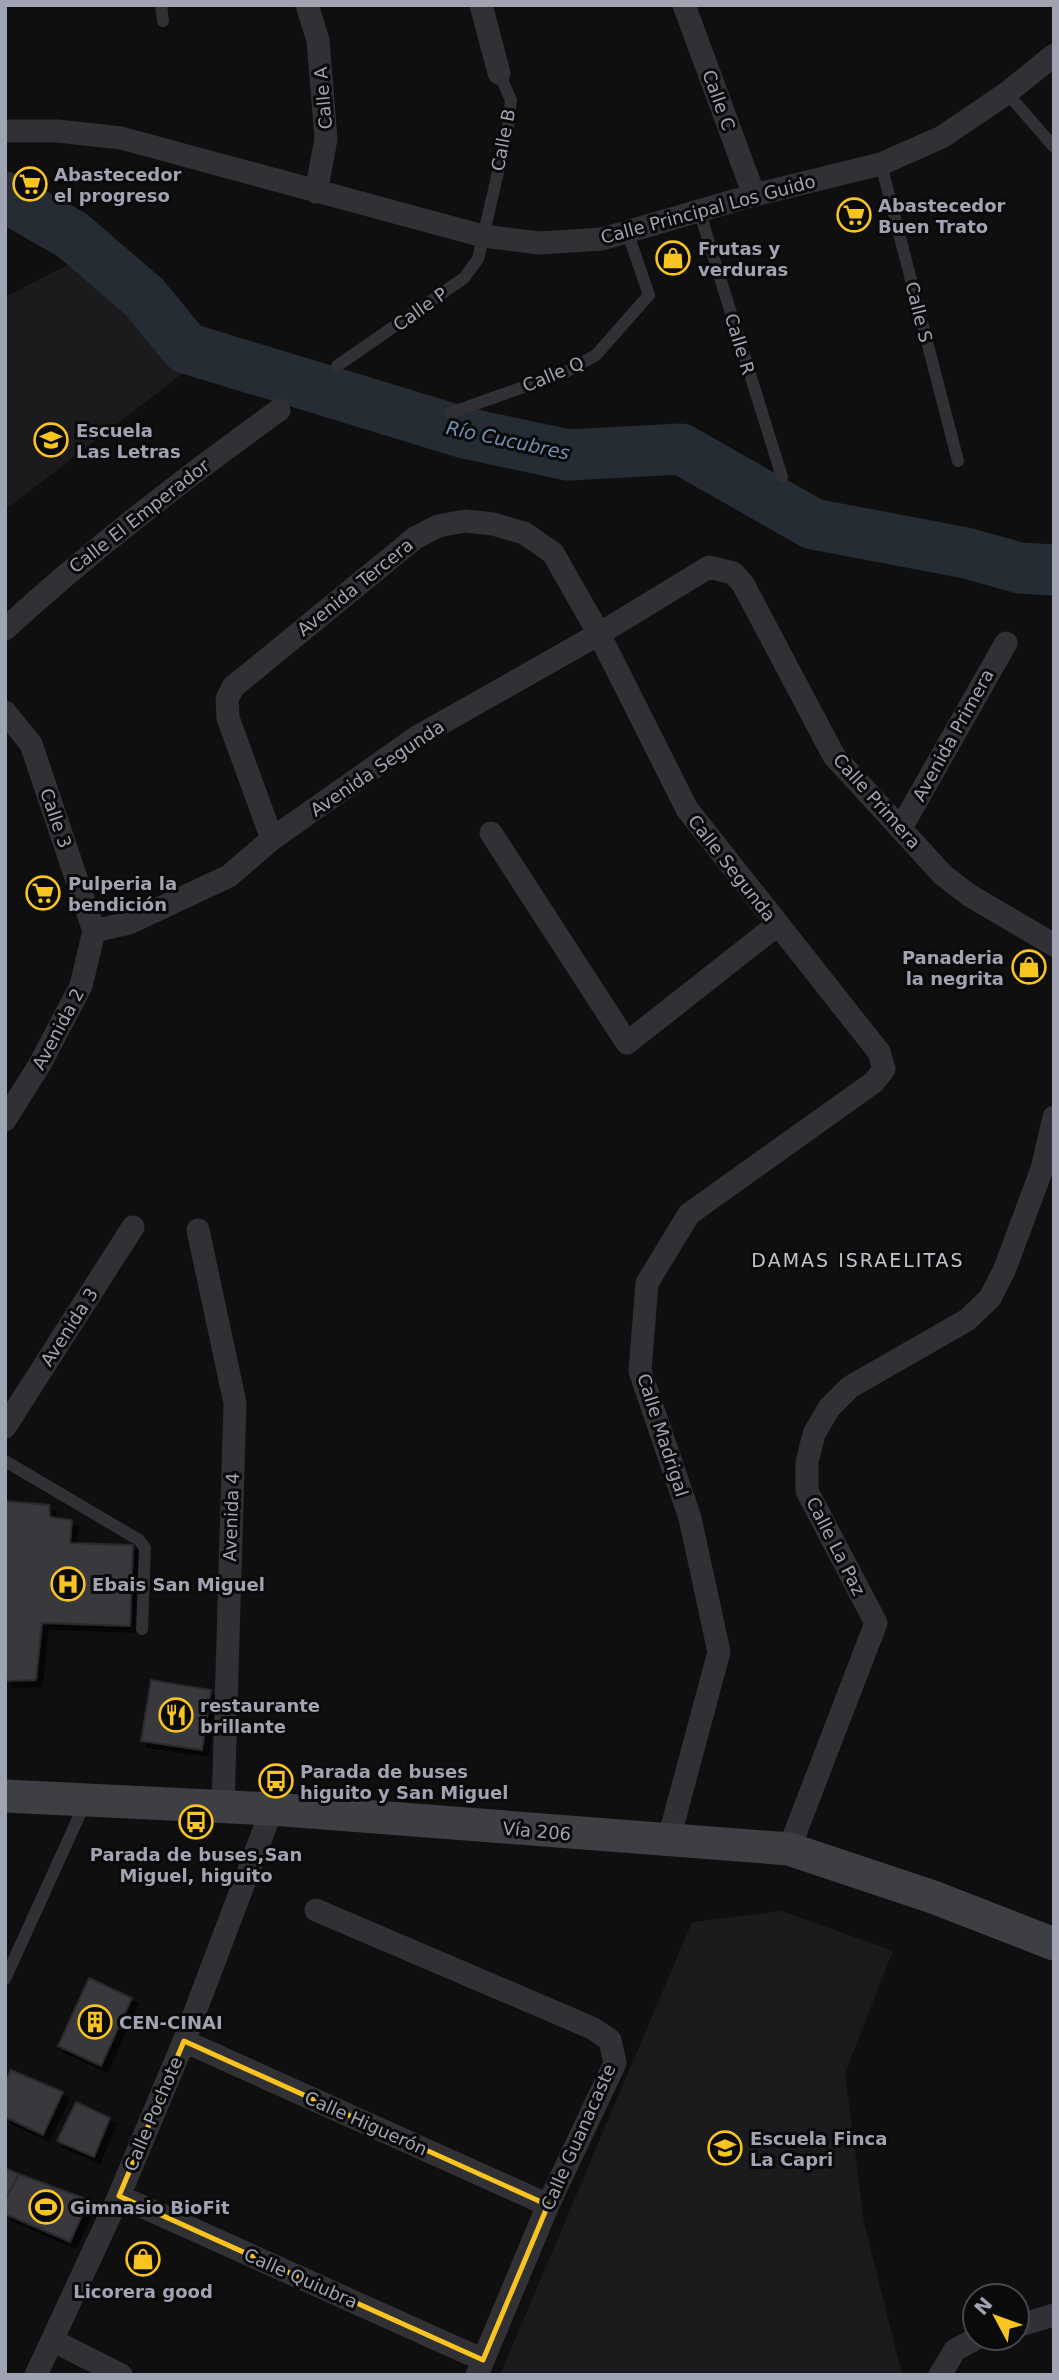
<svg xmlns="http://www.w3.org/2000/svg" width="1059" height="2380" viewBox="0 0 1059 2380" font-family="'DejaVu Sans',sans-serif">
<style>
.built{fill:#1b1b1d}
.lines{fill:none;stroke-linecap:round;stroke-linejoin:round}
.river{stroke:#252c34;stroke-width:51}
.building{fill:#38393e;stroke:#29292c;stroke-width:2;filter:url(#shadow)}
.service{stroke:#303035;stroke-width:12}
.minor{stroke:#303035;stroke-width:23}
.secondary{stroke:#3e3f45;stroke-width:33}
.marked{fill:none;stroke:#f8c41f;stroke-width:5;stroke-linejoin:round}
.labels{text-anchor:middle;dominant-baseline:central;stroke-width:6;stroke-linejoin:round;paint-order:stroke}
.street-label{font-size:18px;fill:#9fa3b2;stroke:#0a0a0b}
.poi-label{font-size:18px;font-weight:bold;fill:#9fa3b2;stroke:#0a0a0b;text-anchor:start}
.water-label{font-size:19px;font-style:italic;fill:#748eaf;stroke:#0a0a0b}
.neighbourhood-label{font-size:19px;letter-spacing:2px;fill:#c0c3ce;stroke:#0a0a0b}
</style>
<defs>
<filter id="shadow"><feDropShadow dx="6" dy="6" stdDeviation="0" flood-color="#0009"/></filter>
</defs>
<rect width="100%" height="100%" fill="#0f0f10"/>
<path class="built" d="M 75,261 L 187,370 L 5,510 L 5,297 Z
M 782,1911 L 893,1951 L 845,2073 L 864,2223 L 902,2375 L 500,2375 L 692,1922 Z"/>
<g class="lines">
<path class="river" d="M 5,197 L 72,235 L 144,297 L 186,348 L 465,433 L 568,455 L 681,449 L 813,524 L 966,553 L 1020,568 L 1054,570"/>
</g>
<path class="building" d="M 5,1501 L 49,1505 L 50,1517 L 72,1520 L 70,1543 L 133,1545 L 130,1626 L 42,1623 L 36,1680 L 5,1681 Z
M 151,1680 L 211,1690 L 202,1750 L 141,1741 Z
M 89,1978 L 132,1998 L 101,2066 L 58,2046 Z
M 11,2070 L 63,2092 L 43,2135 L 5,2117 L 5,2081 Z
M 76,2102 L 110,2118 L 94,2157 L 57,2141 Z
M 5,2168 L 19,2174 L 5,2200 Z
M 19,2174 L 89,2200 L 70,2242 L 5,2214 L 5,2200 Z"/>
<g class="lines">
<path class="service" d="M 161,5 L 163,21
M 1007,93 L 1054,147
M 881,164 L 958,461
M 699,210 L 782,477
M 337,366 L 464,278 L 478,259 L 508,129 L 511,100 L 499,73
M 450,413 L 566,372 L 596,355 L 649,295 L 627,231
M 5,1461 L 139,1540 L 145,1548 L 142,1629
M 5,1979 L 86,1801"/>
<path class="minor" d="M 307,5 L 318,40 L 326,139 L 316,192
M 481,5 L 499,73
M 684,5 L 754,195
M 5,131 L 58,131 L 121,138 L 483,236 L 539,243 L 602,239 L 754,195 L 881,164 L 942,137 L 1007,93 L 1054,55
M 5,629 C 92,549 184,479 279,410
M 5,712 L 31,744 L 94,931
M 901,828 L 1006,643
M 491,833 L 627,1043 L 777,925
M 272,839 L 228,718 L 227,699 L 233,687 L 415,538 L 438,526 L 465,521 L 493,524 L 524,533 L 553,553 L 599,634 L 687,809 L 879,1052 L 884,1069 L 874,1082 L 689,1214 L 647,1283 L 640,1371 L 690,1518 L 719,1652 L 668,1842
M 94,931 L 129,923 L 229,876 L 272,839 L 417,737 L 599,634 L 709,567 L 733,573 L 743,584 L 834,756 L 943,875 L 969,895 L 1054,945
M 5,1120 L 40,1064 L 81,986 L 94,931
M 198,1230 L 235,1403 L 223,1807
M 5,1427 L 133,1227
M 789,1849 L 876,1623 L 807,1491 L 807,1462 L 814,1434 L 829,1408 L 850,1387 L 967,1320 L 990,1298 L 1004,1271 L 1042,1169 L 1054,1117
M 316,1910 L 592,2028 L 610,2040 L 615,2063 L 548,2205 L 477,2375
M 184,2041 L 548,2205
M 119,2196 L 483,2360
M 1017,2326 L 1054,2315
M 54,2341 L 121,2375
M 36,2375 L 119,2196 L 184,2041 L 272,1809
M 940,2375 L 955,2350 L 977,2338"/>
<path class="secondary" d="M 5,1796 L 272,1809 L 789,1849 L 933,1897 L 1054,1944"/>
</g>
<path class="marked" d="M 184,2041 L 548,2205 L 483,2360 L 119,2196 Z"/>
<defs>
<symbol id="supermarket-ring" viewBox="-11 -11 22 22"><circle r="9.5" fill="#0a0a0b" stroke="#f8c41f" stroke-width="1.5"/><path d="M-6-5.5h2.5l.6 2H6L4.5 2H-2.5L-4.4-4H-6ZM-1.5 3.2a1.3 1.3 0 1 0 .1 0ZM3 3.2a1.3 1.3 0 1 0 .1 0Z" fill="#f8c41f"/></symbol>
<symbol id="shop-ring" viewBox="-11 -11 22 22"><circle r="9.5" fill="#0a0a0b" stroke="#f8c41f" stroke-width="1.5"/><path d="M-5-2.5h2.3a2.7 3.5 0 0 1 5.4 0H5L5.5 6h-11ZM-1.5-2.5h3a1.5 2.3 0 0 0-3 0Z" fill="#f8c41f"/></symbol>
<symbol id="school-ring" viewBox="-11 -11 22 22"><circle r="9.5" fill="#0a0a0b" stroke="#f8c41f" stroke-width="1.5"/><path d="M0-5L7-2L0 1L-7-2ZM-4 1L0 2.5L4 1V4Q0 6-4 4Z" fill="#f8c41f"/></symbol>
<symbol id="hospital-ring" viewBox="-11 -11 22 22"><circle r="9.5" fill="#0a0a0b" stroke="#f8c41f" stroke-width="1.5"/><path d="M-5-5h3v3.5h4V-5h3V5h-3V1.5h-4V5h-3Z" fill="#f8c41f"/></symbol>
<symbol id="restaurant-ring" viewBox="-11 -11 22 22"><circle r="9.5" fill="#0a0a0b" stroke="#f8c41f" stroke-width="1.5"/><path d="M-5-6h1v4h1v-4h1v4h1v-4h1v5L-1.5 .5V6h-2V.5L-5-1ZM5-6V6H3V1.5H1.5Q1.5-4 5-6Z" fill="#f8c41f"/></symbol>
<symbol id="bus-ring" viewBox="-11 -11 22 22"><circle r="9.5" fill="#0a0a0b" stroke="#f8c41f" stroke-width="1.5"/><path d="M-5-6H5V4H4V6H2V4H-2V6H-4V4H-5ZM-3.5-4V0h7V-4ZM-3.5 1.2v1.5H-2V1.2ZM2 1.2v1.5H3.5V1.2Z" fill="#f8c41f"/></symbol>
<symbol id="building-ring" viewBox="-11 -11 22 22"><circle r="9.5" fill="#0a0a0b" stroke="#f8c41f" stroke-width="1.5"/><path d="M-4-6H4V6H1V3H-1V6H-4ZM-2.5-4.3h1.7v1.8h-1.7ZM.8-4.3h1.7v1.8H.8ZM-2.5-1h1.7V.8h-1.7ZM.8-1h1.7V.8H.8Z" fill="#f8c41f"/></symbol>
<symbol id="stadium-ring" viewBox="-11 -11 22 22"><circle r="9.5" fill="#0a0a0b" stroke="#f8c41f" stroke-width="1.5"/><path d="M0-5a6.5 5 0 1 0 0 10a6.5 5 0 1 0 0-10ZM-3.5-1.8h7v3.6h-7Z" fill="#f8c41f"/></symbol>
</defs>
<g fill-rule="evenodd">
<use href="#supermarket-ring" x="11" y="165" width="38" height="38"/>
<use href="#supermarket-ring" x="835" y="196" width="38" height="38"/>
<use href="#shop-ring" x="654" y="239" width="38" height="38"/>
<use href="#school-ring" x="32" y="421" width="38" height="38"/>
<use href="#supermarket-ring" x="24" y="874" width="38" height="38"/>
<use href="#shop-ring" x="1010" y="948" width="38" height="38"/>
<use href="#hospital-ring" x="49" y="1565" width="38" height="38"/>
<use href="#restaurant-ring" x="157" y="1696" width="38" height="38"/>
<use href="#bus-ring" x="257" y="1762" width="38" height="38"/>
<use href="#bus-ring" x="177" y="1803" width="38" height="38"/>
<use href="#building-ring" x="76" y="2003" width="38" height="38"/>
<use href="#school-ring" x="706" y="2129" width="38" height="38"/>
<use href="#stadium-ring" x="27" y="2188" width="38" height="38"/>
<use href="#shop-ring" x="124" y="2240" width="38" height="38"/>
</g>
<g class="labels">
<g class="street-label">
<text transform="translate(323 98) rotate(-95)">Calle A</text>
<text transform="translate(719 100) rotate(70)">Calle C</text>
<text transform="translate(503 140) rotate(-79)">Calle B</text>
<text transform="translate(708 209) rotate(-15)">Calle Principal Los Guido</text>
<text transform="translate(420 309) rotate(-35)">Calle P</text>
<text transform="translate(919 312) rotate(76)">Calle S</text>
<text transform="translate(740 344) rotate(73)">Calle R</text>
<text transform="translate(553 374) rotate(-23)">Calle Q</text>
<text transform="translate(139 516) rotate(-38)">Calle El Emperador</text>
<text transform="translate(355 587) rotate(-39)">Avenida Tercera</text>
<text transform="translate(953 735) rotate(-61)">Avenida Primera</text>
<text transform="translate(377 768) rotate(-34)">Avenida Segunda</text>
<text transform="translate(877 801) rotate(48)">Calle Primera</text>
<text transform="translate(56 818) rotate(71)">Calle 3</text>
<text transform="translate(732 868) rotate(52)">Calle Segunda</text>
<text transform="translate(58 1029) rotate(-62)">Avenida 2</text>
<text transform="translate(69 1327) rotate(-57)">Avenida 3</text>
<text transform="translate(663 1435) rotate(72)">Calle Madrigal</text>
<text transform="translate(231 1517) rotate(-88)">Avenida 4</text>
<text transform="translate(836 1546) rotate(63)">Calle La Paz</text>
<text transform="translate(537 1831) rotate(5)">Vía 206</text>
<text transform="translate(153 2114) rotate(-67)">Calle Pochote</text>
<text transform="translate(366 2123) rotate(24)">Calle Higuerón</text>
<text transform="translate(578 2137) rotate(-66)">Calle Guanacaste</text>
<text transform="translate(301 2278) rotate(24)">Calle Quiubra</text>
</g>
<g class="poi-label">
<text x="54" y="174">Abastecedor<tspan x="54" dy="21">el progreso</tspan></text>
<text x="878" y="205">Abastecedor<tspan x="878" dy="21">Buen Trato</tspan></text>
<text x="698" y="248">Frutas y<tspan x="698" dy="21">verduras</tspan></text>
<text x="76" y="430">Escuela<tspan x="76" dy="21">Las Letras</tspan></text>
<text x="68" y="883">Pulperia la<tspan x="68" dy="21">bendición</tspan></text>
<text x="1004" y="957" text-anchor="end">Panaderia<tspan x="1004" dy="21">la negrita</tspan></text>
<text x="92" y="1584">Ebais San Miguel</text>
<text x="200" y="1705">restaurante<tspan x="200" dy="21">brillante</tspan></text>
<text x="300" y="1771">Parada de buses<tspan x="300" dy="21">higuito y San Miguel</tspan></text>
<text x="196" y="1854" text-anchor="middle">Parada de buses,San<tspan x="196" dy="21">Miguel, higuito</tspan></text>
<text x="119" y="2022">CEN-CINAI</text>
<text x="750" y="2138">Escuela Finca<tspan x="750" dy="21">La Capri</tspan></text>
<text x="70" y="2207">Gimnasio BioFit</text>
<text x="143" y="2291" text-anchor="middle">Licorera good</text>
</g>
<g class="water-label">
<text transform="translate(508 440) rotate(12)">Río Cucubres</text>
</g>
<g class="neighbourhood-label">
<text x="858" y="1260">DAMAS ISRAELITAS</text>
</g>
</g>
<rect width="1059" height="2380" fill="none" stroke="#9fa3b2" stroke-width="14"/>
<g transform="translate(996 2317) rotate(311)"><circle r="33" fill="#0a0a0b" stroke="#46474e" stroke-width="2"/>
<path d="M0-5L12 26L0 18L-12 26Z" fill="#f8c41f"/>
<text y="-10" font-size="19" font-weight="bold" text-anchor="middle" fill="#9fa3b2">N</text>
</g>
</svg>
